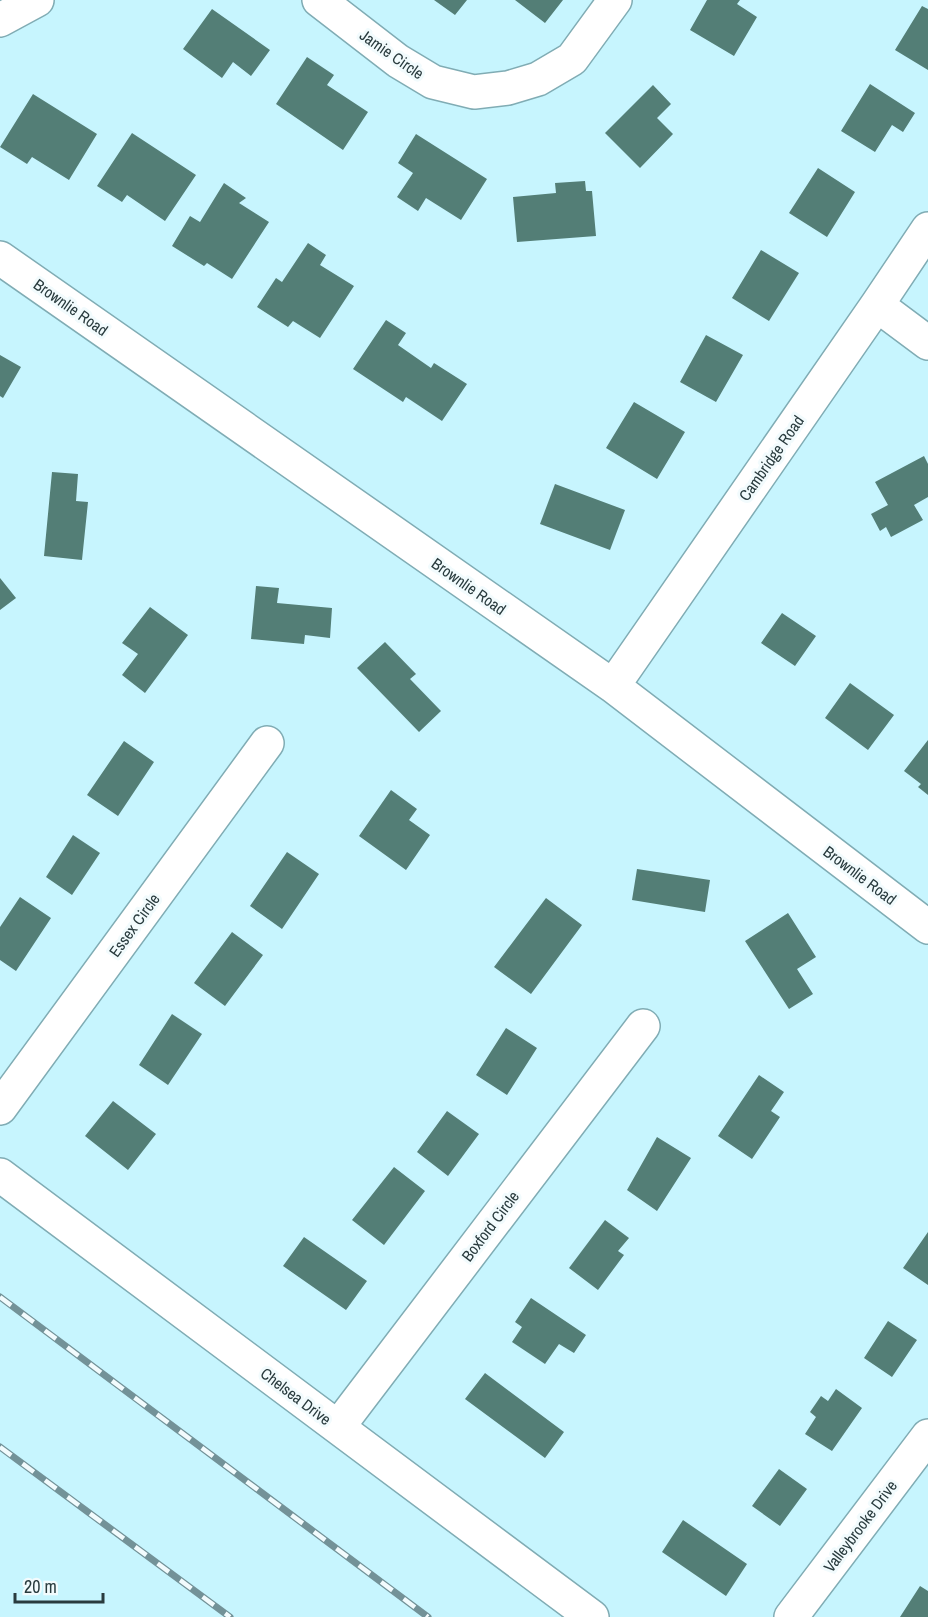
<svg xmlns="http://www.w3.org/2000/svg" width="928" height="1617" viewBox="0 0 928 1617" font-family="'Archivo Narrow',sans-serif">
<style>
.building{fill:#537e76}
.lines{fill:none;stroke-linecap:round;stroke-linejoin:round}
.minor-casing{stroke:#80acb4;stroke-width:36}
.minor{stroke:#fff;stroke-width:33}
.rail-casing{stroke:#739298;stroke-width:7}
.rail{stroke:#f2fbfd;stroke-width:4.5;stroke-dasharray:14;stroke-linecap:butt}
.labels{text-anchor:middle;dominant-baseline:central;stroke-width:6;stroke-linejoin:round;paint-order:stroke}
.street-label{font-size:16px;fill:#293b3e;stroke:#f2fbfd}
</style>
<rect width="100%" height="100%" fill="#c7f5fe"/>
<path class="building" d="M 434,0 L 467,0 L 455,15 Z
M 515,0 L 563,0 L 545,23 Z
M 707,0 L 740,0 L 737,4 L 757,17 L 734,56 L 690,30 Z
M 922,6 L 928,9 L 928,70 L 895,50 Z
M 212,9 L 270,50 L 251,76 L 233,62 L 222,78 L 183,49 Z
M 307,57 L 334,75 L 327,85 L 368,112 L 343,150 L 276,104 Z
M 870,84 L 915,113 L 903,132 L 892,125 L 875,152 L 841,131 Z
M 653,85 L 671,104 L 657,118 L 673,134 L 640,168 L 605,133 Z
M 33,94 L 97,134 L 69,180 L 32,157 L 27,164 L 0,147 Z
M 132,133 L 196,175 L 165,221 L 127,195 L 122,202 L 97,186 Z
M 416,134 L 487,179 L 461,220 L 426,198 L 418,211 L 397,197 L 413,173 L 398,163 Z
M 818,168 L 855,192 L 827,237 L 789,213 Z
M 585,181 L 586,191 L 592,191 L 596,236 L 517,242 L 513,197 L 556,193 L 555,183 Z
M 224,183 L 246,198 L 239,203 L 269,222 L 232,279 L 207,263 L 204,266 L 172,246 L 190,216 L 200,222 Z
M 308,243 L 326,255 L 320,265 L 354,286 L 320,338 L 293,321 L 288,327 L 257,307 L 276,278 L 282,282 Z
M 761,250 L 799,273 L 769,321 L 732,298 Z
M 386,320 L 406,333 L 398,345 L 431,368 L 434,363 L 467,384 L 442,421 L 406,397 L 403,402 L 353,369 Z
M 706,335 L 743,355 L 716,402 L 680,382 Z
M 0,355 L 21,367 L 3,398 L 0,396 Z
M 634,402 L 685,432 L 657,479 L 606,448 Z
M 924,456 L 928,464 L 928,497 L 914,505 L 923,520 L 891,537 L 886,527 L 880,531 L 871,514 L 888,505 L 875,482 Z
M 52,472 L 78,474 L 76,501 L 88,502 L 82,560 L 44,556 Z
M 555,484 L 625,510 L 610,550 L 540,524 Z
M 0,578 L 16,598 L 0,610 Z
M 256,586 L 279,588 L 277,603 L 332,608 L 330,638 L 305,635 L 304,644 L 251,639 Z
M 150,607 L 188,635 L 145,693 L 122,675 L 138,654 L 122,643 Z
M 782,613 L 816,636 L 795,666 L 761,643 Z
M 385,642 L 416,674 L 410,679 L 441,711 L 419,732 L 357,668 Z
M 850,683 L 894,715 L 868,750 L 825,718 Z
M 928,740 L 928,795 L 918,787 L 921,784 L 904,771 Z
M 124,741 L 154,762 L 118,816 L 87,795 Z
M 391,790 L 417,809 L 409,820 L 430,835 L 406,870 L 359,836 Z
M 73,835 L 100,853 L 72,895 L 46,877 Z
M 287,852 L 319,874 L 282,929 L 250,906 Z
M 637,869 L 710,880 L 705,912 L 632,900 Z
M 20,897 L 51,918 L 16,971 L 0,960 L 0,927 Z
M 546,898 L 582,925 L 531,994 L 494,967 Z
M 788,913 L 816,957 L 797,969 L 813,994 L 789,1009 L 745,941 Z
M 232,932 L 263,955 L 225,1006 L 194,983 Z
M 172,1014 L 202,1034 L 168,1085 L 139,1065 Z
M 506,1028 L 537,1048 L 507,1095 L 476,1075 Z
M 759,1075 L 784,1092 L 771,1111 L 780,1117 L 752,1159 L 718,1136 Z
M 113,1101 L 156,1134 L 128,1170 L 85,1136 Z
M 447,1111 L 479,1134 L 448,1176 L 417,1152 Z
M 657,1137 L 691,1158 L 657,1211 L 627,1190 Z
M 394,1167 L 425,1191 L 384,1245 L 352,1220 Z
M 605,1220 L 629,1238 L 618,1251 L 624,1255 L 598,1290 L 569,1268 Z
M 928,1232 L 928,1285 L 903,1268 Z
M 304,1237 L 367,1281 L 346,1310 L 283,1266 Z
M 531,1298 L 586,1335 L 574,1353 L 559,1344 L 545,1364 L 512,1342 L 522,1327 L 515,1322 Z
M 888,1321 L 917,1340 L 892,1377 L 864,1358 Z
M 485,1373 L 564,1432 L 545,1458 L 465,1399 Z
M 836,1389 L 862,1408 L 832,1451 L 805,1434 L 816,1417 L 810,1412 L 821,1396 L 828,1401 Z
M 779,1469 L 807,1489 L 780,1526 L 752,1506 Z
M 683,1520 L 747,1564 L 726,1596 L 662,1552 Z
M 920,1586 L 928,1591 L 928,1617 L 900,1617 Z"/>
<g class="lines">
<defs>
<path id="minor" d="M 319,0 L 398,61 L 433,82 L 474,92 L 508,88 L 538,79 L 572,59 L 615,0
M 0,20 L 37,0
M 0,258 L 613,686 L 928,927
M 877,305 L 928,343
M 613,686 L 877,305 L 928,229
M 0,1108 L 267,743
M 0,1175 L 592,1617
M 338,1427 L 643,1026
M 791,1617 L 928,1436"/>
</defs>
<use href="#minor" class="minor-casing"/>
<use href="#minor" class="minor"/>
<defs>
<path id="rail" d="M 0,1297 L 428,1617
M 0,1447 L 230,1617"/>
</defs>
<use href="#rail" class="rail-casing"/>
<use href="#rail" class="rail"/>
</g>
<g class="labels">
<g class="street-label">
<text transform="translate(392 54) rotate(35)">Jamie Circle</text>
<text transform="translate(71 307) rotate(35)">Brownlie Road</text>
<text transform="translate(771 458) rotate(-55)">Cambridge Road</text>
<text transform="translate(469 586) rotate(35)">Brownlie Road</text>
<text transform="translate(860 875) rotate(37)">Brownlie Road</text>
<text transform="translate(134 925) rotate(-54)">Essex Circle</text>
<text transform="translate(490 1226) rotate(-53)">Boxford Circle</text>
<text transform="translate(296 1396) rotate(37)">Chelsea Drive</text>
<text transform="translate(860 1526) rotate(-53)">Valleybrooke Drive</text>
</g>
</g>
<path d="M15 1593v9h88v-9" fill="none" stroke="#293b3e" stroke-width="3"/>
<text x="24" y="1593" font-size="18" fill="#293b3e" stroke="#f2fbfd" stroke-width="4.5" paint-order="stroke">20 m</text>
</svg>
